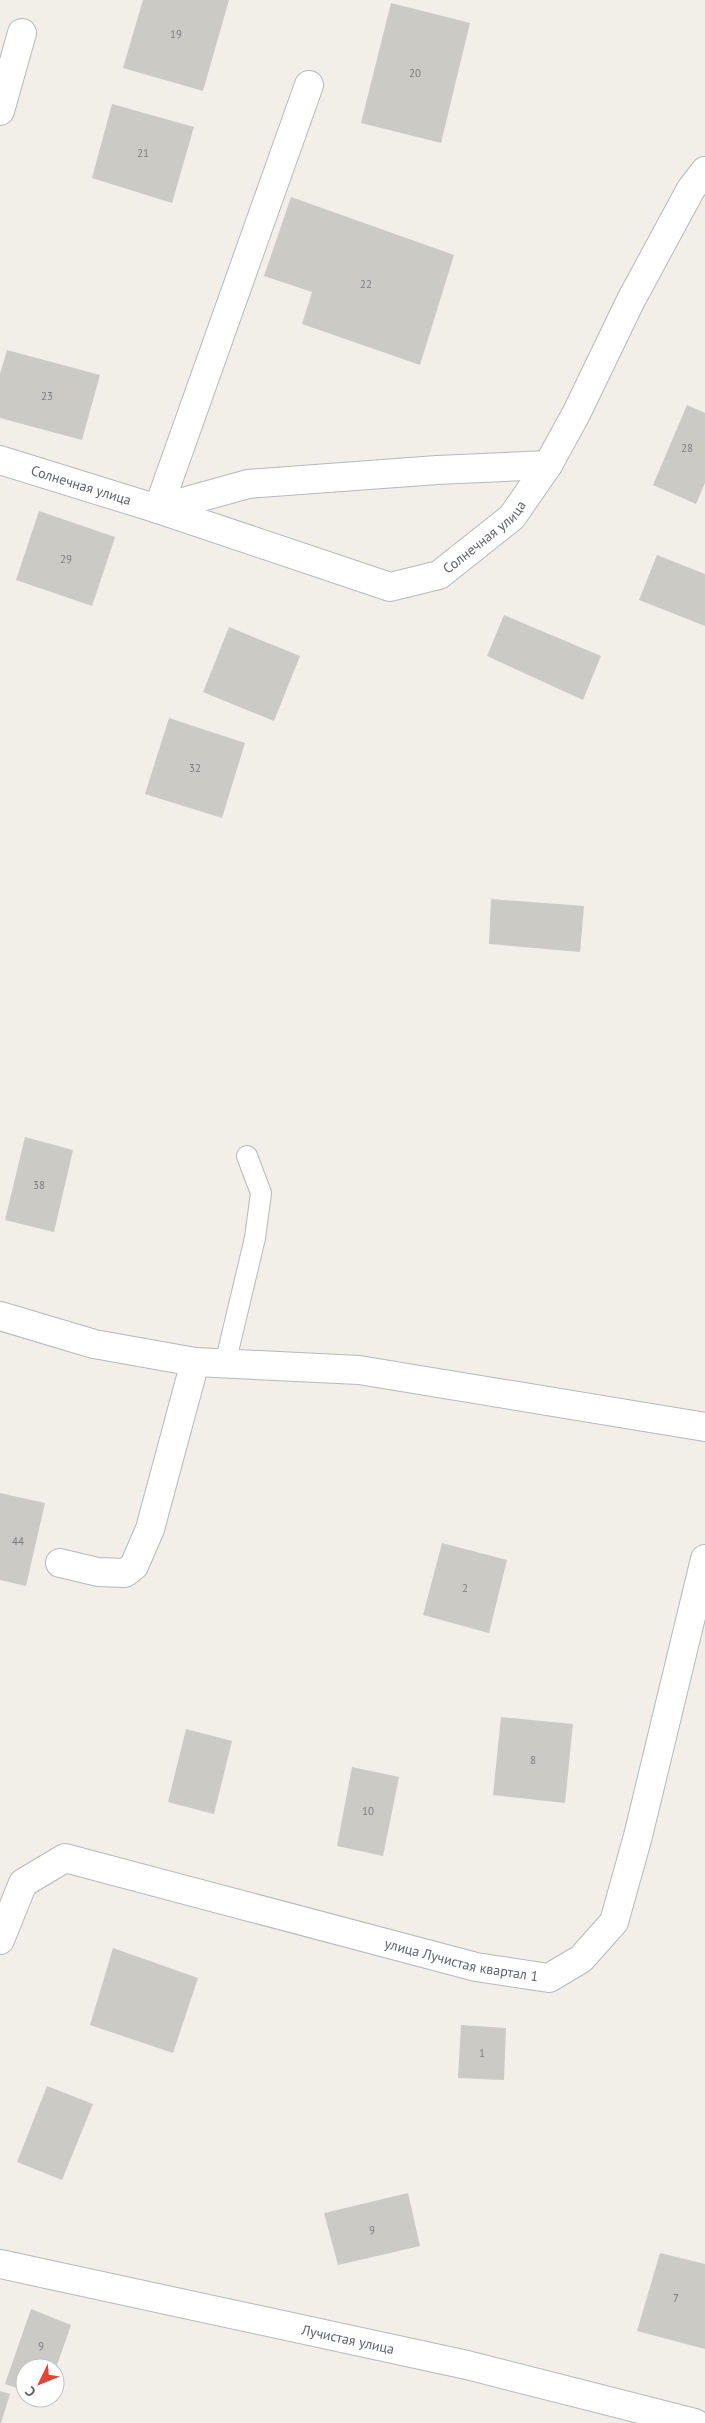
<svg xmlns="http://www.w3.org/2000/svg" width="705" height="2423" viewBox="0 0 705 2423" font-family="'PT Sans',sans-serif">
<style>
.building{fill:#cccac5}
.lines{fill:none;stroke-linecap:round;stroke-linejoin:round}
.service-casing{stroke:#b5b8bc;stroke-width:22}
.minor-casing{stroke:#b5b8bc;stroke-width:30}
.service{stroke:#fff;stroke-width:20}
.minor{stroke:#fff;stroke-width:28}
.labels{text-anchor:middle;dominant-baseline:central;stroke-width:4;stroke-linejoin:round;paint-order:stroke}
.number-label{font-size:11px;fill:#7a7d7f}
.street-label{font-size:14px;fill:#5f6368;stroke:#fff}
</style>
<rect width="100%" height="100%" fill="#f1efe8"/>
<path class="building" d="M 143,0 L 229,0 L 203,91 L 123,68 Z
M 391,3 L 470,23 L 441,143 L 361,123 Z
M 112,104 L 194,127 L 172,203 L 92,178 Z
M 291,197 L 454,255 L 420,365 L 302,324 L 312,292 L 264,276 Z
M 7,350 L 100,375 L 82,440 L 0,418 L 0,374 Z
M 687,405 L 705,413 L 705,483 L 696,504 L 653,485 Z
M 39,511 L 115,537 L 92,606 L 16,580 Z
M 657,555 L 705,574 L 705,626 L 639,600 Z
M 504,615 L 601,656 L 583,700 L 487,656 Z
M 229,627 L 300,656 L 274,721 L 203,692 Z
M 169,718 L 245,743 L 222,818 L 145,794 Z
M 491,899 L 584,906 L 580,952 L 489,944 Z
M 25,1137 L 73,1150 L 54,1232 L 5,1220 Z
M 0,1493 L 45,1503 L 26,1586 L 0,1580 Z
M 442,1543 L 507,1560 L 489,1633 L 423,1615 Z
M 501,1717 L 573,1724 L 565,1803 L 493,1795 Z
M 186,1729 L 232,1741 L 214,1814 L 168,1802 Z
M 352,1767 L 399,1777 L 383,1856 L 337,1846 Z
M 113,1948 L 198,1978 L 173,2053 L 90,2025 Z
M 461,2025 L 506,2028 L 504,2080 L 458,2078 Z
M 47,2086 L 93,2104 L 62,2180 L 17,2162 Z
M 408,2193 L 420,2246 L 338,2265 L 324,2213 Z
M 660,2253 L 705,2264 L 705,2349 L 637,2331 Z
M 31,2309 L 71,2325 L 56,2368 L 25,2368 L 25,2391 L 5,2384 Z
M 0,2391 L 10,2394 L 1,2423 L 0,2423 Z"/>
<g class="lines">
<defs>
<path id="service" d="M 225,1364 L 255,1238 L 261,1193 L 247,1156"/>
<g id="minor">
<path d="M 0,111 L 22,33"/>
<path id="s1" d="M 0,460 L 158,509 L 390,587 L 439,575 L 512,517 L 548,465 L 576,414 L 631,300 L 691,189 L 705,171"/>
<path d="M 158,509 L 309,85"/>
<path d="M 158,509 L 248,484 L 437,470 L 548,465"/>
<path d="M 0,1316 L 94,1344 L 195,1362 L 359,1370 L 705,1427"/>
<path d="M 60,1563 L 98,1572 L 125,1573 L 134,1566 L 150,1529 L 195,1362"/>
<path id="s2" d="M 0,1940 L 23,1883 L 65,1858 L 476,1967 L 549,1978 L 581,1959 L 614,1922 L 638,1836 L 705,1559"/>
<path id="s3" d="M 0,2264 L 467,2365 L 695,2423"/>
</g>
</defs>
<use href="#service" class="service-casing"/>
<use href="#minor" class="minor-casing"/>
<use href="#service" class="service"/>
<use href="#minor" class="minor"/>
</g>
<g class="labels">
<g class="number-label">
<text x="176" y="34">19</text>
<text x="415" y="73">20</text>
<text x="143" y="153">21</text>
<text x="366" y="284">22</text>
<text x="47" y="396">23</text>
<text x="687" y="448">28</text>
<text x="66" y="559">29</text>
<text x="195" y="768">32</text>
<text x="39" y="1185">38</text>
<text x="18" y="1541">44</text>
<text x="465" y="1588">2</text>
<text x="533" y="1760">8</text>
<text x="368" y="1811">10</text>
<text x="482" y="2053">1</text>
<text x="372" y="2230">9</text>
<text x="676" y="2298">7</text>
<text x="41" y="2346">9</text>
</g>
<g class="street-label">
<text stroke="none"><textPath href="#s1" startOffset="85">Солнечная улица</textPath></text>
<text stroke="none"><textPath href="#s1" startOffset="520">Солнечная улица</textPath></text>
<text stroke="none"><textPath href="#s2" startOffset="520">улица Лучистая квартал 1</textPath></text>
<text stroke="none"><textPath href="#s3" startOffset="356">Лучистая улица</textPath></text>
</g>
</g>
<g transform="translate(40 2383) rotate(227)"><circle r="24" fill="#ffffff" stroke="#bfc1c3"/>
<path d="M0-4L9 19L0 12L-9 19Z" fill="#ea4335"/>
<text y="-8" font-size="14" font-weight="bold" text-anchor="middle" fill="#5f6368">С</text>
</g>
</svg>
